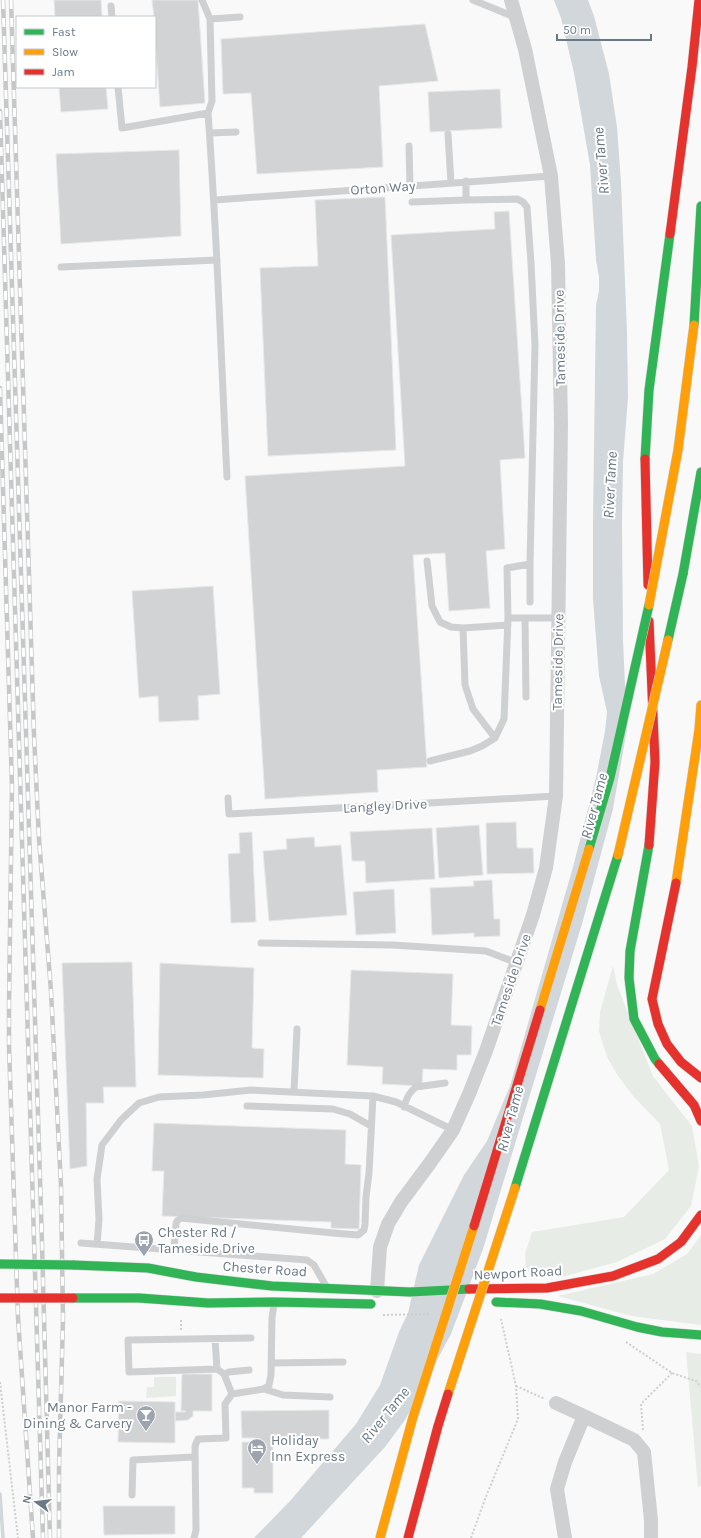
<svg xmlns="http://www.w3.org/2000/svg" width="701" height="1538" viewBox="0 0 701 1538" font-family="Karla,sans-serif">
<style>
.green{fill:#e8ece7}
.water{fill:#d1d7da}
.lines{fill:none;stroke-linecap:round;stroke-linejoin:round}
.stream{stroke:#d1d7da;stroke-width:3.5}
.building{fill:#d1d3d4;stroke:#e8e8e8}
.fast-casing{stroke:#d5d5d6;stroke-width:10}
.slow-casing{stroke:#d5d5d6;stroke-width:10}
.jam-casing{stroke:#d5d5d6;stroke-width:10}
.path{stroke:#cdcece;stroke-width:2;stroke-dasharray:2 2;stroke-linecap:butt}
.lane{stroke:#cfd0d2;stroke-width:7}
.street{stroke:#cfd0d2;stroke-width:14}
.fast{stroke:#30b455;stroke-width:9}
.slow{stroke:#ff9f0a;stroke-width:9}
.jam{stroke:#e5322d;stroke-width:9}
.rail-casing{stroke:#c6c7c8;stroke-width:4.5}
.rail{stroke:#fff;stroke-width:3;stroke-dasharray:9;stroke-linecap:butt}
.fast-bridge-casing{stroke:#d5d5d6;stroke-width:10;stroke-linecap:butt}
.slow-bridge-casing{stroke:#d5d5d6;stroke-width:10;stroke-linecap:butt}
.jam-bridge-casing{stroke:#d5d5d6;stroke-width:10;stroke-linecap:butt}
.fast-bridge{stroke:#30b455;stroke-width:9}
.slow-bridge{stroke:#ff9f0a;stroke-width:9}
.jam-bridge{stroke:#e5322d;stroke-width:9}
.labels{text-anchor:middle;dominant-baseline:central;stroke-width:4;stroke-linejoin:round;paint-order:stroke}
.street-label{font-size:14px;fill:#6a7887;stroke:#fff}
.poi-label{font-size:14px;fill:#6a7887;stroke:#fff;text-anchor:start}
.water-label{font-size:15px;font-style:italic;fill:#677782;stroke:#fff}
</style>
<rect width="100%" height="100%" fill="#f9f9f9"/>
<path class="green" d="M 613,966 L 617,985 L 653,1076 L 692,1126 L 699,1166 L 691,1206 L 665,1239 L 617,1262 L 562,1277 L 537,1276 L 526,1270 L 525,1254 L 532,1232 L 624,1217 L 669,1170 L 660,1124 L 634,1097 L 618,1076 L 607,1057 L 599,1031 L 600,1012 Z
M 701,1235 L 701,1325 L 631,1316 L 558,1296 L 653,1274 L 687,1254 Z
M 686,1352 L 701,1354 L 701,1486 L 698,1487 Z
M 154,1377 L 176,1377 L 176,1396 L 146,1398 L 147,1387 L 154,1387 Z"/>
<path class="water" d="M 554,0 L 588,0 L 594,16 L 609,74 L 617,127 L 621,182 L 627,333 L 628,397 L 623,462 L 622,523 L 623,640 L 627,729 L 613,809 L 582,924 L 483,1249 L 451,1334 L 405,1420 L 385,1447 L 301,1538 L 254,1538 L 290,1501 L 356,1424 L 380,1385 L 399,1332 L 408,1313 L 419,1265 L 464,1175 L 487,1141 L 510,1086 L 573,867 L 596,778 L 605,731 L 607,712 L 599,676 L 593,599 L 593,519 L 596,305 L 599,291 L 599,277 L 596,260 L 590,165 L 574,73 L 561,18 Z"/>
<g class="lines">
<path class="stream" d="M 0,1494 L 3,1538"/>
</g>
<path class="building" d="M 54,0 L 101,0 L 102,17 L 55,17 Z
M 152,0 L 198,0 L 205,103 L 160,107 L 155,37 L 155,17 L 154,17 Z
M 425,24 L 438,81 L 379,86 L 383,167 L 257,174 L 251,93 L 223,94 L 221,39 Z
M 59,87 L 106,87 L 108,109 L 61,112 Z
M 500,89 L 502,128 L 430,132 L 428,92 Z
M 179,150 L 181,236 L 61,244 L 56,154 Z
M 385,197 L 396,450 L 268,456 L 260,268 L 318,266 L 315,200 Z
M 509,211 L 525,458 L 500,460 L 505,549 L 486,551 L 490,608 L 449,611 L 445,553 L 413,555 L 427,767 L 377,770 L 378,792 L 265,799 L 245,476 L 405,466 L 391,235 L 495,229 L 494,212 Z
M 213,586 L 220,694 L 198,696 L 199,720 L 159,722 L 158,696 L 139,698 L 132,591 Z
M 516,822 L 517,848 L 533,848 L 534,873 L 487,874 L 486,823 Z
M 479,825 L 483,875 L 439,878 L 436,828 Z
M 432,828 L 435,879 L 366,883 L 365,861 L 352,861 L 350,832 Z
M 252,832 L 256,922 L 231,923 L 228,854 L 240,853 L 239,833 Z
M 314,837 L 315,847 L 341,845 L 347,915 L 269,921 L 263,851 L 287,849 L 286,839 Z
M 492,880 L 494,919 L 500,919 L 500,936 L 474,937 L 474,933 L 432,935 L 430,888 L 474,886 L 473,881 Z
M 394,889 L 396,933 L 356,935 L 353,892 Z
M 132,962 L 136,1087 L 103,1087 L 104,1103 L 86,1103 L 87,1166 L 70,1169 L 62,963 Z
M 160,963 L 254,968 L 252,1048 L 264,1049 L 263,1078 L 158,1075 Z
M 351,970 L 453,974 L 451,1025 L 472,1026 L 471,1055 L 457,1055 L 457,1070 L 423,1069 L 422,1086 L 382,1084 L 383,1067 L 347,1065 Z
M 154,1123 L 346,1130 L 345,1164 L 361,1165 L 359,1229 L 331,1228 L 331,1222 L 162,1216 L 164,1171 L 152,1171 Z
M 182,1374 L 212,1374 L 212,1411 L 193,1411 L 193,1416 L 188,1420 L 175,1421 L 175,1412 L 185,1412 L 186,1411 L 181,1411 Z
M 119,1401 L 175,1402 L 175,1443 L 118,1442 Z
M 329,1410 L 329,1439 L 273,1439 L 273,1493 L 254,1493 L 254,1488 L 242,1488 L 242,1442 L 255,1442 L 255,1438 L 242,1438 L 241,1411 Z
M 103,1506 L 175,1506 L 175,1534 L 104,1535 Z"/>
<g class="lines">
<defs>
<path id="fast" d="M 694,325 L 701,206
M 645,459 L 649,390 L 670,234
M 683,574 L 701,472
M 649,845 L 630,951 L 629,978 L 634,1019 L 655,1059 L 659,1064
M 73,1265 L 148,1268 L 196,1277 L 272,1286 L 410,1292 L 469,1289
M 73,1298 L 139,1298 L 208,1303 L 274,1302 L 371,1304
M 496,1302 L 540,1304 L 581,1311 L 637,1327 L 662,1332 L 701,1335"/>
<path id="slow" d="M 676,883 L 699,730 L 701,705"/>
<path id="jam" d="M 670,234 L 692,67 L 699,0
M 645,459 L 648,585
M 649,621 L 655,762 L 649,845
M 676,883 L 652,999 L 658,1024 L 667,1044 L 681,1062 L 701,1078
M 659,1064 L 694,1105 L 701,1121
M 469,1289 L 547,1288 L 613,1276 L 658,1259 L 681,1242 L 701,1215"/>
</defs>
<use href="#fast" class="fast-casing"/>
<use href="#slow" class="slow-casing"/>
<use href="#jam" class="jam-casing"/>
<path class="path" d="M 383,1315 L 429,1314
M 181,1330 L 181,1319
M 626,1342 L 672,1373 L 696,1381 L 701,1387
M 0,1382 L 18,1538
M 516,1386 L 545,1399
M 643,1430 L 641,1404 L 672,1373
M 471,1538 L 485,1499 L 518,1419 L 516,1386 L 501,1319"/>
<path class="lane" d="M 202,0 L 210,19 L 212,101 L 208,113
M 473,0 L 517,18
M 111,6 L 112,17
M 210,19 L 240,17
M 118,87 L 122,128 L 208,113 C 217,234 221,356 227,477
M 210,133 L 236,132
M 448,134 L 451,183
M 409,146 L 410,186
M 466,181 L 466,200 L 517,199 L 523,202 L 527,207 L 531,263 L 535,345 L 530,564 L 507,568 L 508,618
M 215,200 L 551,176
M 412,202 L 466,200
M 61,267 L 217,260
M 427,561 L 432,606 L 440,622 L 451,627 L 463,628 L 508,625
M 530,602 L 530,564
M 525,618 L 526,697
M 463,628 L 465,685 L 473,709 L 495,738
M 430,761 L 470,751 L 482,746 L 495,738 L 504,719 L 508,618 L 558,618
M 228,798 L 229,814 L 556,796
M 261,943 L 393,945 L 486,951 L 517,963
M 294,1091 L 297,1029
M 247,1106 L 333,1109 L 350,1114 L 371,1126
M 404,1107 C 406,1099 409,1092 416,1087 L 445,1083
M 81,1243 L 307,1260 L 314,1265 L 326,1286
M 97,1244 L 99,1220 L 97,1179 L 102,1145 L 121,1120 L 139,1103 L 159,1097 L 203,1095 L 251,1090 L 373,1096 L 396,1102 L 453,1130
M 174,1250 L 176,1224 L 177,1221 L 181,1218 L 333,1233 L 358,1235 L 364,1230 L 365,1224 L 366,1197 L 369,1173 L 373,1096
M 215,1339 L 217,1369
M 271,1363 L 343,1362
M 224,1374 L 229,1372 L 249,1370
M 264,1389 L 283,1395 L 330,1397
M 232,1394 L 224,1374 L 217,1369 L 129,1372 L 128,1340 L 251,1338
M 132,1495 L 133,1460 L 194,1457
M 194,1538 L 196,1530 L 195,1446 L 198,1439 L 226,1438 L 225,1404 L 232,1394 L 264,1389 L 269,1385 L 271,1375 L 272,1318 L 274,1304"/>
<path class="street" d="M 377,1291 L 380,1247 L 388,1224 L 401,1202 L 430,1163 L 453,1130 L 469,1094 L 486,1051 L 533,915 L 546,868 L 556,796 L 561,425 L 558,264 L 551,176 L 525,49 L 511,0
M 556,1403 L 584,1416 L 565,1462 L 557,1489 L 565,1538
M 584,1416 L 634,1440 L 644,1452 L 651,1520 L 651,1538"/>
<use href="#fast" class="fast"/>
<use href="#slow" class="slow"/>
<use href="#jam" class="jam"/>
<defs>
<path id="rail" d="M 3,0 L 42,1243 L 50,1538
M 11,0 L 34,735 L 39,839 L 51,991 L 61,1186 L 63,1319 L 59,1469 L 59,1538
M 0,111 L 43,1538
M 0,388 L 12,787 L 9,1005 L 9,1046 L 18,1318 L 33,1538"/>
</defs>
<use href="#rail" class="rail-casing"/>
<use href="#rail" class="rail"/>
<defs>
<path id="fast-bridge" d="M 668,640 L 683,574
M 589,849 L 610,778 L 649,605
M 515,1188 L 618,855
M 0,1264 L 73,1265"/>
<path id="slow-bridge" d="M 649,605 L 678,450 L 694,325
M 618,855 L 668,640
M 540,1010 L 589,849
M 448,1394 L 515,1188
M 380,1538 L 413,1417 L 474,1226"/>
<path id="jam-bridge" d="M 474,1226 L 540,1010
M 0,1298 L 73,1298
M 408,1538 L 438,1426 L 448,1394"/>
</defs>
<use href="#fast-bridge" class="fast-bridge-casing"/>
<use href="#slow-bridge" class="slow-bridge-casing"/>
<use href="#jam-bridge" class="jam-bridge-casing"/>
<use href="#fast-bridge" class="fast-bridge"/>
<use href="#slow-bridge" class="slow-bridge"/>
<use href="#jam-bridge" class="jam-bridge"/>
</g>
<defs>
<symbol id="bus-pin" viewBox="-11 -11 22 30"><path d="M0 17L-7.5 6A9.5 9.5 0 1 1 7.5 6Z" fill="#9ca5af" stroke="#fff"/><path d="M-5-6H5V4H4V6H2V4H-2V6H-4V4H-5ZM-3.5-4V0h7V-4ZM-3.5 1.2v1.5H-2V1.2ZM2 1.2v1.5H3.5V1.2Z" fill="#fff"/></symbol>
<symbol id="bar-pin" viewBox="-11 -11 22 30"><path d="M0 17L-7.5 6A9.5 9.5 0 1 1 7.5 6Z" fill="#9ca5af" stroke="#fff"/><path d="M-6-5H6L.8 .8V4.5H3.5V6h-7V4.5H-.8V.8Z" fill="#fff"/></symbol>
<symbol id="hotel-pin" viewBox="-11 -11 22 30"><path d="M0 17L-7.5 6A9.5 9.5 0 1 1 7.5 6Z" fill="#9ca5af" stroke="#fff"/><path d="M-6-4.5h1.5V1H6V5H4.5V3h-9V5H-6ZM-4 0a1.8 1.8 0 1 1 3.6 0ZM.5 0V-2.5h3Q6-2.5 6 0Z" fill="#fff"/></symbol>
</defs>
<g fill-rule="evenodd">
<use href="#bus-pin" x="133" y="1229" width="22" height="30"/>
<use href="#bar-pin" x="135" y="1404" width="22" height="30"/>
<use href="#hotel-pin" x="246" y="1437" width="22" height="30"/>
</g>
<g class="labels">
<g class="street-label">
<text transform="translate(383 188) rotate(-4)">Orton Way</text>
<text transform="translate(560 338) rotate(-91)">Tameside Drive</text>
<text transform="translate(558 662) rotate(-89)">Tameside Drive</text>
<text transform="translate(385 806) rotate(-3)">Langley Drive</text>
<text transform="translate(511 980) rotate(-71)">Tameside Drive</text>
<text transform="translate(265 1269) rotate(4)">Chester Road</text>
<text transform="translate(518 1273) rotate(-3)">Newport Road</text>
</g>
<g class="poi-label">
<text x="158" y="1232">Chester Rd /<tspan x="158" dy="16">Tameside Drive</tspan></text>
<text x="132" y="1407" text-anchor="end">Manor Farm -<tspan x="132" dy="16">Dining &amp; Carvery</tspan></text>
<text x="271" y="1440">Holiday<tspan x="271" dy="16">Inn Express</tspan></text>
</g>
<g class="water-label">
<text transform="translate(601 161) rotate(-95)">River Tame</text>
<text transform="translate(610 485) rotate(-87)">River Tame</text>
<text transform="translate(594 806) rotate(-75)">River Tame</text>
<text transform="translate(510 1119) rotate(-75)">River Tame</text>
<text transform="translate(385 1415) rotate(-51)">River Tame</text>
</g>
</g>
<rect x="16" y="16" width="140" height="72" fill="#ffffff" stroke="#c3c9cf"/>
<rect x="24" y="29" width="20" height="6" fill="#30b455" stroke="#c3c9cf"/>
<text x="52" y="36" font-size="12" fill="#6a7887">Fast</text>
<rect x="24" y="49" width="20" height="6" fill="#ff9f0a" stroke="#c3c9cf"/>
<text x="52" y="56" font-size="12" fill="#6a7887">Slow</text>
<rect x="24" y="69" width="20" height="6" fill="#e5322d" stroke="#c3c9cf"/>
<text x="52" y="76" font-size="12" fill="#6a7887">Jam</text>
<g transform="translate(36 1502) rotate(285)" stroke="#ffffff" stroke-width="3" paint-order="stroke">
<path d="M0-3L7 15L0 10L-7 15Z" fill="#6a7887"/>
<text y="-6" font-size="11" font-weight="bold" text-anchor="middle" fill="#6a7887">N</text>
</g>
<path d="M557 34v6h94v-6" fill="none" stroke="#6a7887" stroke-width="2"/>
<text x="563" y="34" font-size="12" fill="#6a7887" stroke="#ffffff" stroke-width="3" paint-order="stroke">50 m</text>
</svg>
